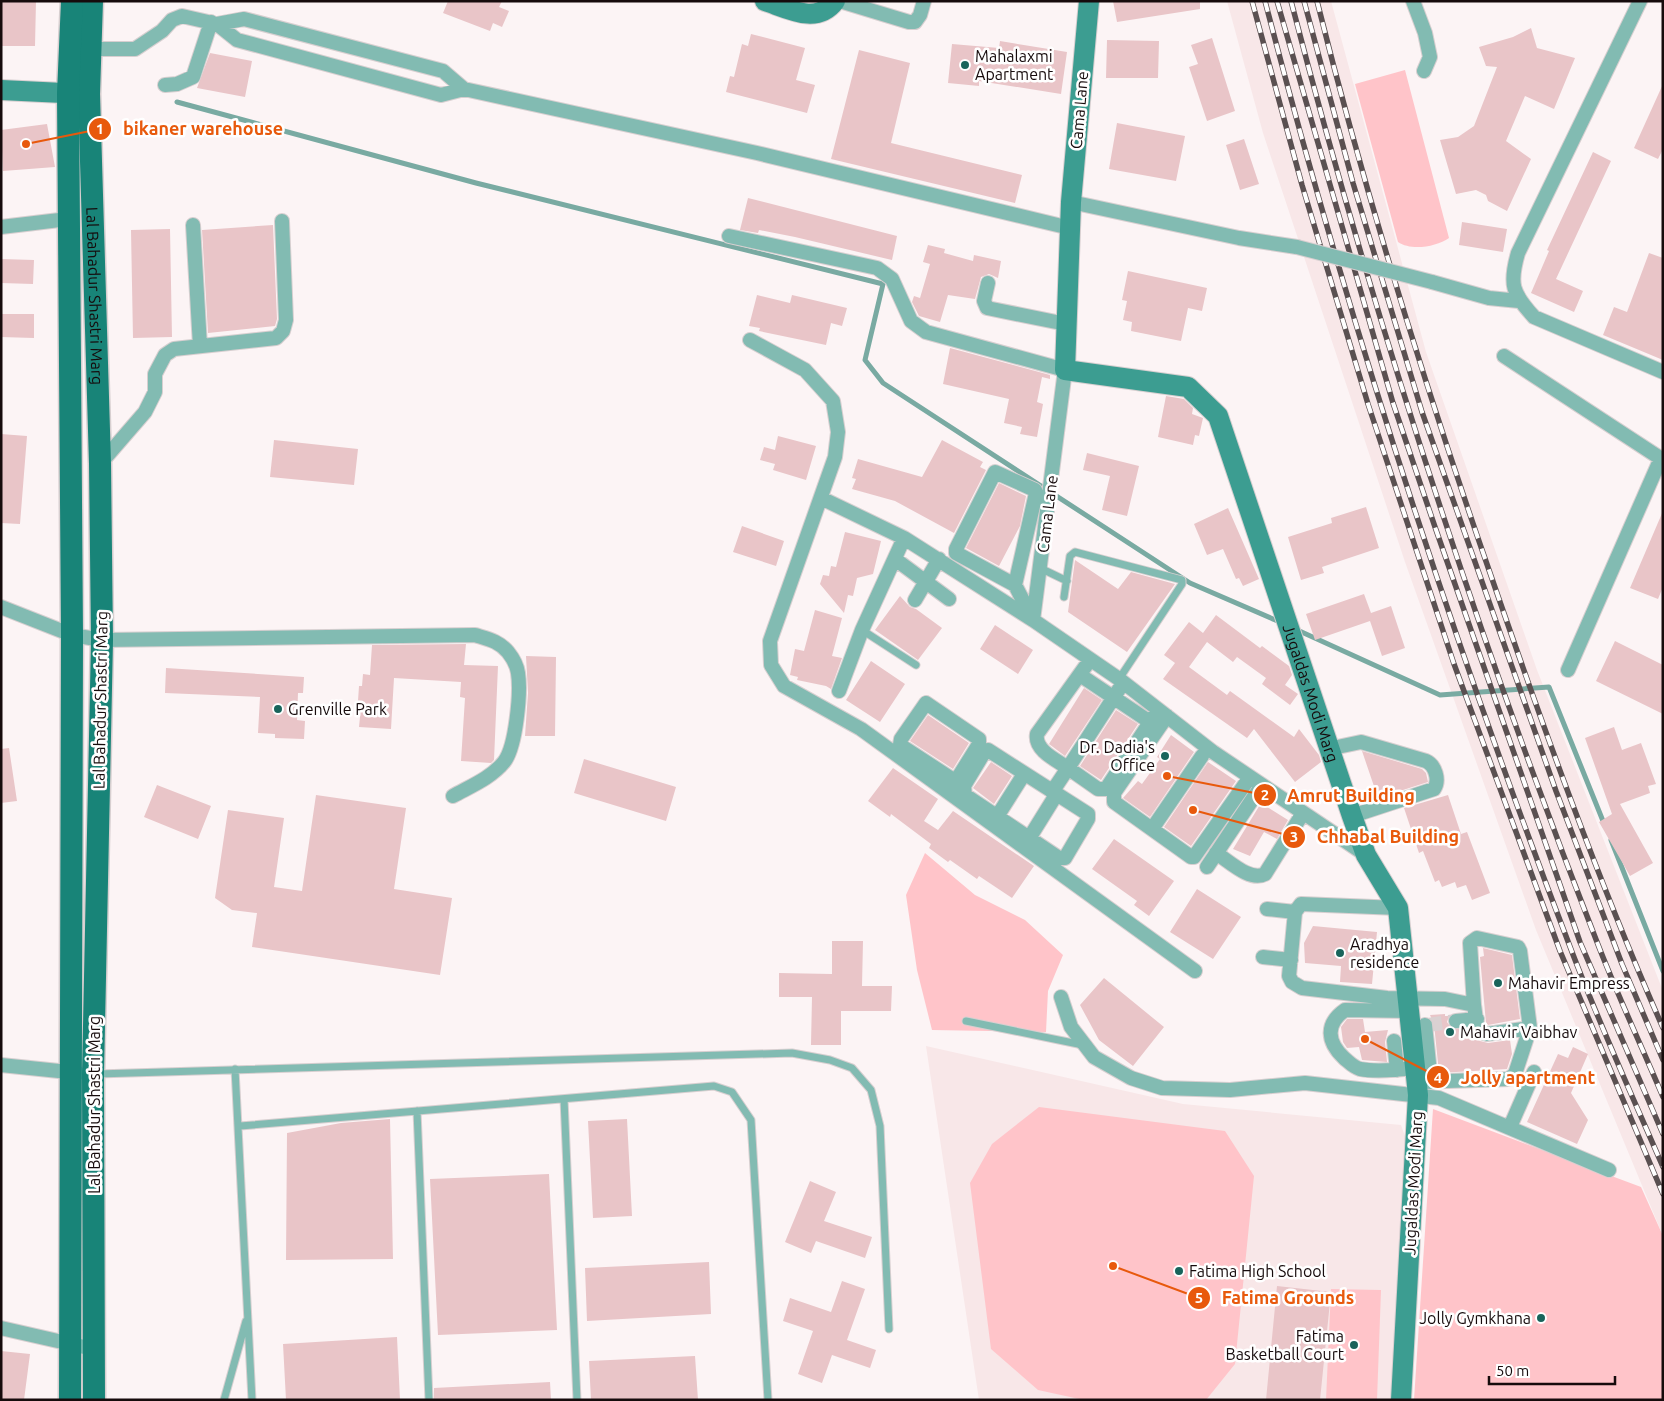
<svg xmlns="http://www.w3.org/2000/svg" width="1664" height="1401" viewBox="0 0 1664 1401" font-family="Ubuntu,sans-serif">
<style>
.built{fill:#f8e7e8}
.green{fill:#ffc4c9}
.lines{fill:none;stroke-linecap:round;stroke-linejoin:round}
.stream{stroke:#79aaa2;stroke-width:5}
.building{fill:#e9c5c8}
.street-tunnel{stroke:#dad1d2;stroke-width:14;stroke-dasharray:14 7;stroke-linecap:butt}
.lane-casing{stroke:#d7cfd0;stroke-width:9}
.street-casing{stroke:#d7cfd0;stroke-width:16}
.secondary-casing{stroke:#d7cfd0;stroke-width:22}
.primary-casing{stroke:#d7cfd0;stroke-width:25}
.lane{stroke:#82bbb2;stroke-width:7}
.street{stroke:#82bbb2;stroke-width:14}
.secondary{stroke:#3c9d91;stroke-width:20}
.primary{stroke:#188478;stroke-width:22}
.rail-casing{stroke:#5a5051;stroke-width:5.5}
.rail{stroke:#fff;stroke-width:4;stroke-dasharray:11;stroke-linecap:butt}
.street-bridge-casing{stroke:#d7cfd0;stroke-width:16;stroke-linecap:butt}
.street-bridge{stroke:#82bbb2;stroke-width:14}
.poi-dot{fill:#19645b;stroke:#fff;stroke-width:2}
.labels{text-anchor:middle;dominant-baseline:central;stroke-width:5;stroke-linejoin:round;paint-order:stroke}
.poi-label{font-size:16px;fill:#160b0c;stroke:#fff;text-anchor:start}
.street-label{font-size:16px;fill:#160b0c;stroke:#fff}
.leader{fill:none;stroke:#e8590c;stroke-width:2}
.callout-dot{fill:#e8590c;stroke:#fff;stroke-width:2}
.mark-label{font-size:15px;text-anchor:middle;font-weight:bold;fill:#fff}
.callout-label{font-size:18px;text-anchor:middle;font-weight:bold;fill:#e8590c;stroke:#fff;stroke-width:5;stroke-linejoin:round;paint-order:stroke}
</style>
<rect width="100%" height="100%" fill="#fcf4f5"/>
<path class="built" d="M 1227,1 L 1331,1 L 1426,352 L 1537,670 L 1663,991 L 1663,1236 L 1536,930 L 1405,562 L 1263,133 Z
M 926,1046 L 1183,1104 L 1401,1125 L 1407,1142 L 1391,1400 L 979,1400 Z"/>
<path class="green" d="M 1405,70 L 1449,238 C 1436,247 1411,251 1398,242 L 1355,84 Z
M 925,853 L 975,895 L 1025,920 L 1063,955 L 1048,991 L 1046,1032 L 932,1030 L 917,970 L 906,895 Z
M 1039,1107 L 1225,1131 L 1254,1176 L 1235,1364 L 1206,1400 L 1084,1400 L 1038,1390 L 991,1349 L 970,1183 L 992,1144 Z
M 1433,1109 L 1641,1187 L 1663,1236 L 1663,1400 L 1414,1400 Z
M 1331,1289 L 1381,1290 L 1377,1400 L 1326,1400 Z"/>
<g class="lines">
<path class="stream" d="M 177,102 L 476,183 L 883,284 L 865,360 L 883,383 L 1190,583 L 1280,622
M 1295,629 L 1440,695 L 1549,687 L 1605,826
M 1611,840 L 1663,971"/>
</g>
<path class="building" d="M 1,1 L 36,1 L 35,46 L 1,46 Z
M 448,1 L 502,1 L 499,7 L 509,11 L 502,27 L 493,23 L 490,31 L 443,13 Z
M 1113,1 L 1200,1 L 1200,9 L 1117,22 Z
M 1531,28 L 1537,48 L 1575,58 L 1554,109 L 1525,96 L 1506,141 L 1531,159 L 1507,211 L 1488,201 L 1486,195 L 1476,190 L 1456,194 L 1440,140 L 1458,137 L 1474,126 L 1497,67 L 1486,66 L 1479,47 L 1513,37 Z
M 751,34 L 805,48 L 796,80 L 815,85 L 807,113 L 726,92 L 730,76 L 734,77 L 742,44 L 748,46 Z
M 1212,38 L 1235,111 L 1207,121 L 1189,67 L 1198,64 L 1191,45 Z
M 1107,40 L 1159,41 L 1158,78 L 1106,78 Z
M 1000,41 L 1067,52 L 1061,94 L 979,81 L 979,86 L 948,83 L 952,44 L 999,48 Z
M 859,50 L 910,63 L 891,143 L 1022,175 L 1015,203 L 831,159 Z
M 210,53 L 252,61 L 245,97 L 197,88 Z
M 1663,84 L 1663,149 L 1658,159 L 1634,148 Z
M 1117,123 L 1185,136 L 1176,181 L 1109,169 Z
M 47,124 L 55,167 L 3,171 L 1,130 Z
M 1244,139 L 1259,184 L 1240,190 L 1226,145 Z
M 1593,152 L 1611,161 L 1556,279 L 1583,291 L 1574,312 L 1531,293 L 1549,251 L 1547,250 Z
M 748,198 L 897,236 L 892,260 L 795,237 L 759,230 L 758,233 L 740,230 Z
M 1462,222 L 1507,229 L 1503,252 L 1459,245 Z
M 273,225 L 277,319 L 275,326 L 208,333 L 202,230 Z
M 170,229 L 172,337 L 133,338 L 131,230 Z
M 928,245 L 945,249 L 944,253 L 973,261 L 974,255 L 1001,261 L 998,278 L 989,274 L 981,277 L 975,299 L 948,295 L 940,322 L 919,316 L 912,302 L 914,296 L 920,298 L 930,264 L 923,262 Z
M 1649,253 L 1663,258 L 1663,360 L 1603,335 L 1614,307 L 1627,312 Z
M 1,259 L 34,260 L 33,284 L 1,283 Z
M 1128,271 L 1207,288 L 1202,311 L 1188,308 L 1181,341 L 1131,331 L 1132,322 L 1123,320 L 1127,301 L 1122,300 Z
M 757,295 L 790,303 L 792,295 L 847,308 L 842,326 L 831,323 L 826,345 L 759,331 L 760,328 L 749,326 Z
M 1,314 L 34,314 L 34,338 L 1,337 Z
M 950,348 L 1050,375 L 1050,379 L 1042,377 L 1037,402 L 1043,404 L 1037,437 L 1020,434 L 1022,427 L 1004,423 L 1009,399 L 943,384 Z
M 1166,396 L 1184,399 L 1193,408 L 1192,414 L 1203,418 L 1199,436 L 1195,435 L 1193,445 L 1158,437 Z
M 1,434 L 27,436 L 20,524 L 1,523 Z
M 778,436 L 816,446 L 806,480 L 773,470 L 775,464 L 760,460 L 764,447 L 775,450 Z
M 274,440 L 358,449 L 354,485 L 270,477 Z
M 942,440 L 983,462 L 980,467 L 986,470 L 954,533 L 895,501 L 852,489 L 856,479 L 852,478 L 858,459 L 922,477 Z
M 1087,453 L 1139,466 L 1127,516 L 1102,510 L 1110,476 L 1083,470 Z
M 999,483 L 1026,496 L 1020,526 L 999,566 L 966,548 Z
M 1366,507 L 1379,548 L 1322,567 L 1324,573 L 1301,580 L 1288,537 L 1332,523 L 1331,518 Z
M 1228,508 L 1259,579 L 1243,586 L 1239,578 L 1236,579 L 1223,549 L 1207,555 L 1194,524 Z
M 1663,511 L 1663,587 L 1658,599 L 1630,588 Z
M 742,526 L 784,541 L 776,566 L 733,552 Z
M 845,532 L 881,541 L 873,574 L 857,578 L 853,596 L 848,595 L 844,613 L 820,584 L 823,575 L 829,576 L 831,566 L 836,567 Z
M 1075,560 L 1118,589 L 1131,572 L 1175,584 L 1127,652 L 1068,612 Z
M 1364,594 L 1371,613 L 1391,606 L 1405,648 L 1382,656 L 1370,621 L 1315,640 L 1306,614 Z
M 900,596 L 910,607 L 916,609 L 942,628 L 918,660 L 875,630 Z
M 815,610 L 842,618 L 832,656 L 842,658 L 831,689 L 826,686 L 797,680 L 798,677 L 790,675 L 795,649 L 804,651 Z
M 1216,615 L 1260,648 L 1262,646 L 1289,666 L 1292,675 L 1285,685 L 1298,694 L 1290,705 L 1262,684 L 1266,678 L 1237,657 L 1233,662 L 1207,642 L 1189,667 L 1227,695 L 1230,691 L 1294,737 L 1299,729 L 1319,755 L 1321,762 L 1295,782 L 1254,729 L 1247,738 L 1163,679 L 1175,663 L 1164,655 L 1189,622 L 1203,633 Z
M 995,625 L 1033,650 L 1018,674 L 980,649 Z
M 1615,641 L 1663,665 L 1663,714 L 1596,681 Z
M 466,644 L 464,665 L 498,666 L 494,760 L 491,763 L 461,761 L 465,698 L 460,697 L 461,682 L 394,678 L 391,729 L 359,727 L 360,717 L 357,716 L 359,686 L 362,686 L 363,674 L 370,675 L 372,645 Z
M 526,656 L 556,657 L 555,736 L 525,736 L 528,693 Z
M 871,661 L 905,684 L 880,722 L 846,700 Z
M 166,668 L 304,677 L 303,693 L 298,693 L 297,720 L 305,721 L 304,739 L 275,738 L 275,734 L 258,733 L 260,697 L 165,693 Z
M 1084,688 L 1102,700 L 1065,756 L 1049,744 Z
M 1116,710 L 1138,724 L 1101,780 L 1080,766 Z
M 928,715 L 969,743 L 953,769 L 910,741 Z
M 1614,727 L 1622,750 L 1641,743 L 1656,784 L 1648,786 L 1650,793 L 1620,804 L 1653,863 L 1630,876 L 1599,822 L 1612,814 L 1585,738 Z
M 1171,735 L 1194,752 L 1150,817 L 1123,798 L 1138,781 L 1142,784 L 1160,759 L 1157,757 Z
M 9,748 L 17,801 L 1,803 L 1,749 Z
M 1362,751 L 1422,769 L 1426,773 L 1428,782 L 1378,798 Z
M 584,759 L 676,787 L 666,821 L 574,793 Z
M 991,762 L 1012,776 L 994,804 L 973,788 Z
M 1208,762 L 1236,781 L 1191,846 L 1164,827 Z
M 893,768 L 938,799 L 924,821 L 938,830 L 953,811 L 1034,866 L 1012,898 L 979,876 L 977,879 L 950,860 L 948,862 L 929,848 L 931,844 L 891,814 L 890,817 L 868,801 Z
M 157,785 L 211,806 L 198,839 L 144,817 Z
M 316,795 L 406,808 L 394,889 L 452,898 L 440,975 L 252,947 L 257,913 L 232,910 L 215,898 L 228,810 L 284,818 L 274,887 L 302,891 Z
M 1448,795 L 1461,834 L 1467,832 L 1490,893 L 1472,900 L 1466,885 L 1457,888 L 1455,882 L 1442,887 L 1439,880 L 1435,882 L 1423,851 L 1419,853 L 1404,808 Z
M 1261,803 L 1288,820 L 1277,839 L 1264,832 L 1250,856 L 1233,849 Z
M 1114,839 L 1174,881 L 1149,916 L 1134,905 L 1137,901 L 1092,869 Z
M 1197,889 L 1241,917 L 1213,959 L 1170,932 Z
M 1313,926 L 1377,932 L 1372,984 L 1340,982 L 1341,966 L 1305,963 L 1304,943 Z
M 832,941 L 863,941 L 862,986 L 892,986 L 891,1011 L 841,1011 L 841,1045 L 811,1045 L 812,997 L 779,997 L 779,973 L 832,974 Z
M 1483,948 L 1512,955 L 1520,1019 L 1488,1025 L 1486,1023 L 1480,957 L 1484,956 Z
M 1104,978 L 1164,1027 L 1133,1066 L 1099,1040 L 1080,1005 Z
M 1445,1014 L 1445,1016 L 1449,1016 L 1447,1022 L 1452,1029 L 1469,1029 L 1480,1041 L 1488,1043 L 1510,1040 L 1512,1054 L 1507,1069 L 1439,1073 L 1434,1024 L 1430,1015 Z
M 1347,1019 L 1363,1019 L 1365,1032 L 1388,1030 L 1385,1042 L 1387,1062 L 1362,1060 L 1359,1047 L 1347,1048 L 1343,1042 L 1341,1027 Z
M 1573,1047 L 1588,1054 L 1571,1093 L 1588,1120 L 1577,1144 L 1527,1122 L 1558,1054 L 1568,1058 Z
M 390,1119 L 393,1259 L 286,1260 L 287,1133 L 341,1123 Z
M 627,1119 L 632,1216 L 593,1218 L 588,1121 Z
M 549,1174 L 557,1330 L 438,1335 L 430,1179 Z
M 810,1181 L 836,1192 L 824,1221 L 872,1237 L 865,1258 L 816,1241 L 811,1253 L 785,1242 Z
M 709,1262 L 711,1314 L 587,1321 L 585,1268 Z
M 842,1281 L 865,1289 L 847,1340 L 876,1350 L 870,1368 L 832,1355 L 822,1383 L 798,1374 L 813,1331 L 783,1321 L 790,1298 L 831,1312 Z
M 1277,1286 L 1331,1292 L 1320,1400 L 1266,1400 Z
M 397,1337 L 400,1400 L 286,1400 L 283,1344 Z
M 1,1351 L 30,1354 L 24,1400 L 1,1399 Z
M 695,1356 L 698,1400 L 591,1400 L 589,1361 Z
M 550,1382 L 551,1400 L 434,1400 L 434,1388 Z"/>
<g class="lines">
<path class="street-tunnel" d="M 1428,1025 L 1456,1021"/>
<defs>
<path id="lane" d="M 1040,568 L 1067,581
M 1064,597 L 1070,556 L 1075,552 L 1182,580 L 1182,584 L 1119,679
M 862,630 L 916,665
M 966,1021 L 1083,1045
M 235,1069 L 252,1400
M 97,1074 L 792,1053 L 830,1060 L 852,1068 L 871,1090 L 880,1126 L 889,1329
M 564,1099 L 577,1400
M 417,1111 L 429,1400
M 240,1126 L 714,1086 L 732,1092 L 751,1120 L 768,1400
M 224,1400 L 246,1321"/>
<path id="street" d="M 840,1 L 909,22 L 915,22 L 920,15 L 924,1
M 1413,1 L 1425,33 L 1430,57 L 1424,71
M 1640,1 L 1518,253 C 1509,284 1512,293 1534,317 L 1663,372
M 217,24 L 244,19 L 443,71 L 464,89
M 85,49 L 135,49 L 162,31 L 172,20 L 182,16 L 217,24 L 237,40 L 441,95 L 464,89 L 757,153 L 1070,228
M 165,85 L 177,84 L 193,77 L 211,22
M 1071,202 L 1239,238 L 1297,247
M 193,225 L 200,346
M 1,227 L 68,219
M 729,236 L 877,268 L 892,279 L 911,321 L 926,332 L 1065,370 L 1033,620
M 1432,282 L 1489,298 L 1519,301
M 988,283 L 984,301 L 987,308 L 1066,324
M 750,340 L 805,370 L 833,401 L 838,432 L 835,457 L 770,641 L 771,665 L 784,686 L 861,729 L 1195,971
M 1504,356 L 1663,460
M 100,464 L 145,412 L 155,392 L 155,374 L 165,355 L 174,349 L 276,338 L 283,331 L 286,320 L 282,221
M 821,498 L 904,538 L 1033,620 L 1119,679 L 1213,752 L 1366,855
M 895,559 L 949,599
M 1015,585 L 1036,493 L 1035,490 L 995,472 L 956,549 L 956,553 L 1015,585 L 1033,620
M 915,600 L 939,559
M 1,607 L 72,635 L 102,640 L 475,635 C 488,639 499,641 508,652 C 512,657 517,666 518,673 C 521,692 516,747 504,762 C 491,778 471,786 453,796
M 1090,660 L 1037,734 C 1034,750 1056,760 1068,768 L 1123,683
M 1568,670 L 1661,458
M 1080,675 L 1150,722
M 839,691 L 862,630 L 904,538
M 1167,716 L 1114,793 L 1114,802 L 1191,857 L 1194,857 L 1250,777
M 1328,749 L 1361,742 L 1426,761 C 1435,765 1440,780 1434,789 L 1352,816
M 988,750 L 1088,814 L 1088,819 L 1065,858 L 1059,858 L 965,795 L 964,786 L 985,751 Z
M 949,792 L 979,744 L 979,739 L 926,703 L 901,739 L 900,745 L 955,781
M 1052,792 L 1068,768 L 1098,789 L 1106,789 L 1158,710
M 993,823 L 1024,774
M 1152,829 L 1202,756
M 1025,845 L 1056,795
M 1216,853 C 1229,861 1250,882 1265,874 L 1303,813
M 1207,867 L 1262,785
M 1398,908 L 1301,904 L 1295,912 L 1289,976 L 1292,982 L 1302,988 L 1387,998 L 1445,999 L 1474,1005 C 1476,1016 1475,1032 1487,1034 L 1530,1028 L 1520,951 L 1518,947 L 1477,938 L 1470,943 L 1474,1005
M 1267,909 L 1295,912
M 1263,957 L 1291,960
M 1061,997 L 1071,1027 L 1094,1057 L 1131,1078 L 1162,1088 L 1230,1090 L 1305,1083 L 1439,1098 L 1609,1170
M 1410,1011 L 1345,1010 C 1325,1024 1327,1042 1344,1058 C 1349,1062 1353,1067 1360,1069 C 1376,1072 1397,1070 1414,1068
M 1456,1021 L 1477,1019
M 1425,1025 L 1431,1082
M 1394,1041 L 1397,1070
M 1,1065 L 78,1073
M 1416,1082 L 1509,1079 L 1515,1074 L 1530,1028
M 1510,1127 L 1534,1072
M 1,1328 L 93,1349"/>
<g id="secondary">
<path d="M 765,1 C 789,9 817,25 835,1"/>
<path id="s1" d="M 1089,1 L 1071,202 L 1065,370 L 1188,387 L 1218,416 L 1352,816 L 1366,855 L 1398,908 L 1418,1095 L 1401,1400"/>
<path d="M 1,90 L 84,94"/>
</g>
<g id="primary">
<path id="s2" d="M 92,1 L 89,94 L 100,464 L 102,640 L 93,1074 L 94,1400"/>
<path d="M 70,1400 L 72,635 L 68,93 L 72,1"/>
</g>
</defs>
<use href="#lane" class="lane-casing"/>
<use href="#street" class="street-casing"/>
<use href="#secondary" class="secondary-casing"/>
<use href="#primary" class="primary-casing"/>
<use href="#lane" class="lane"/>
<use href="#street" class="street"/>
<use href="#secondary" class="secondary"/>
<use href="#primary" class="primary"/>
<defs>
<path id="rail" d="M 1252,1 L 1302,185 L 1368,404 L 1454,664 L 1560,951 L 1663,1194
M 1265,1 C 1348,321 1451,636 1569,944 C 1597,1019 1631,1093 1663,1167
M 1277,1 L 1393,403 L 1435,527 L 1580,942 L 1663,1134
M 1291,1 C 1374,320 1477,635 1597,942 C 1617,994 1641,1045 1663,1097
M 1304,1 L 1353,183 L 1422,412 L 1556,791 L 1622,964 L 1663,1060
M 1317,1 C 1365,193 1424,383 1489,570 C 1542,724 1597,878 1663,1028"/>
</defs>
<use href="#rail" class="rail-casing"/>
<use href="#rail" class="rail"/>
<defs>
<path id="street-bridge" d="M 1297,247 L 1432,282"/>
</defs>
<use href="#street-bridge" class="street-bridge-casing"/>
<use href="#street-bridge" class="street-bridge"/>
</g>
<g class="poi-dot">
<circle cx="965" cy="65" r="5"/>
<circle cx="278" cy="709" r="5"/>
<circle cx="1165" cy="756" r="5"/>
<circle cx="1340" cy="953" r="5"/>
<circle cx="1498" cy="983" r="5"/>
<circle cx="1450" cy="1032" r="5"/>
<circle cx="1179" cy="1271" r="5"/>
<circle cx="1541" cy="1318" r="5"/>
<circle cx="1354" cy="1345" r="5"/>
</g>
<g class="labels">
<g class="poi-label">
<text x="975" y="56">Mahalaxmi<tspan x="975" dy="18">Apartment</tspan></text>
<text x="288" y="709">Grenville Park</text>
<text x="1155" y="747" text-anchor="end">Dr. Dadia's<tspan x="1155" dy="18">Office</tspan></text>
<text x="1350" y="944">Aradhya<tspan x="1350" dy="18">residence</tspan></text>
<text x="1508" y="983">Mahavir Empress</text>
<text x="1460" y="1032">Mahavir Vaibhav</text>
<text x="1189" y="1271">Fatima High School</text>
<text x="1531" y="1318" text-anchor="end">Jolly Gymkhana</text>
<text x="1344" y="1336" text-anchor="end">Fatima<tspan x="1344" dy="18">Basketball Court</tspan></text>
</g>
<g class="street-label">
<text transform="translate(1079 110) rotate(-85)">Cama Lane</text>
<text stroke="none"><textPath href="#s2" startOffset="295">Lal Bahadur Shastri Marg</textPath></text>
<text transform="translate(1047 514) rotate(-83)">Cama Lane</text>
<text stroke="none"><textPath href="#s1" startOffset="828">Jugaldas Modi Marg</textPath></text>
<text transform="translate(100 700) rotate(-89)">Lal Bahadur Shastri Marg</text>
<text transform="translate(94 1105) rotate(-90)">Lal Bahadur Shastri Marg</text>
<text transform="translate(1413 1183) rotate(-87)">Jugaldas Modi Marg</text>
</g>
</g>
<path class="leader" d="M26 144L100 129M1167 776L1265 795M1193 810L1294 837M1365 1039L1438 1077M1113 1266L1199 1298"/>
<g class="callout-dot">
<circle cx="26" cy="144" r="5"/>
<circle cx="1167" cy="776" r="5"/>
<circle cx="1193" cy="810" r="5"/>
<circle cx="1365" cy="1039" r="5"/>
<circle cx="1113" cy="1266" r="5"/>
<circle cx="100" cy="129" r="12"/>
<circle cx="1265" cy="795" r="12"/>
<circle cx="1294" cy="837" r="12"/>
<circle cx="1438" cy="1077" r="12"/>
<circle cx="1199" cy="1298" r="12"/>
</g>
<g class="mark-label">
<text x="100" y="134">1</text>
<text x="1265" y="800">2</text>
<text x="1294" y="842">3</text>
<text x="1438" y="1083">4</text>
<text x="1199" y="1303">5</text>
</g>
<g class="callout-label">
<text x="203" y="135">bikaner warehouse</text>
<text x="1351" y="802">Amrut Building</text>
<text x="1388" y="843">Chhabal Building</text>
<text x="1528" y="1084">Jolly apartment</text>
<text x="1288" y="1304">Fatima Grounds</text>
</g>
<rect width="1664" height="1401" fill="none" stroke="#160b0c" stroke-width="5"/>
<path d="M1489 1376v8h126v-8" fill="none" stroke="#160b0c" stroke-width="2.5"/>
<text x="1496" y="1376" font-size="15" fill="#160b0c" stroke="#ffffff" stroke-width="4" paint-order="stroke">50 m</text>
</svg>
